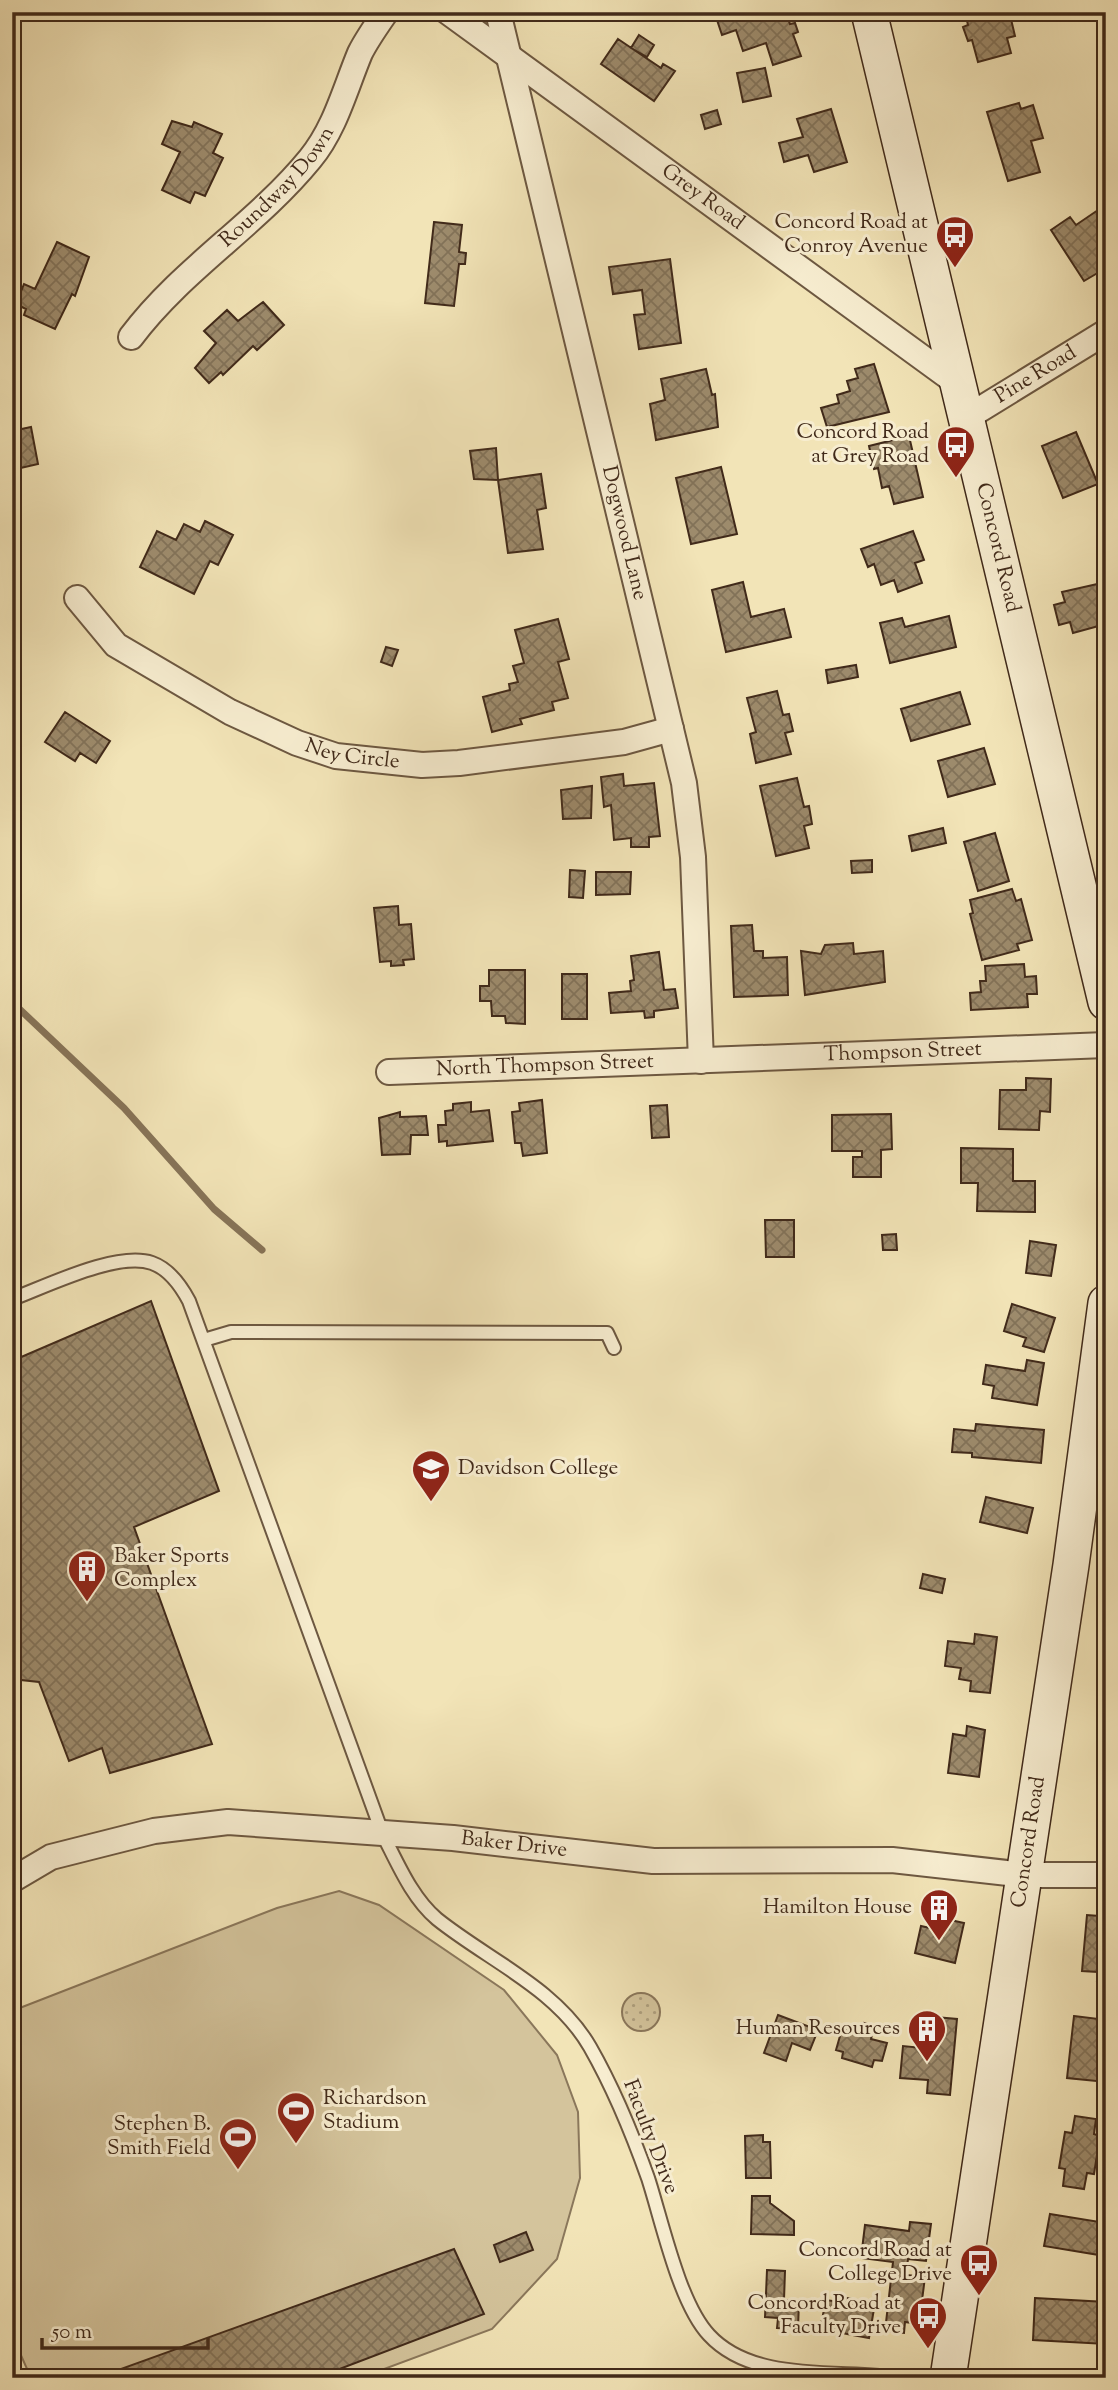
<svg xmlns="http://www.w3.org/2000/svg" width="1118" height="2390" viewBox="0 0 1118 2390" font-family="'Sorts Mill Goudy',serif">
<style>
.green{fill:url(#green-dots);stroke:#8a775b;stroke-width:2}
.pitch{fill:#d4c49c;stroke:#8a775b;stroke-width:2}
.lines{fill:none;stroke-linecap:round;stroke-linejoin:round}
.stream{stroke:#877458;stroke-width:7}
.building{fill:url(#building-cross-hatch);stroke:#412a1a;stroke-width:2}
.service-casing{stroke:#6d5841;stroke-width:16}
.minor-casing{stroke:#6d5841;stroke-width:28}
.secondary-casing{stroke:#412a1a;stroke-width:38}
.service{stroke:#f7edd0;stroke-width:12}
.minor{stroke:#f7edd0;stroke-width:24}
.secondary{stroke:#f7edd0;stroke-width:35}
.labels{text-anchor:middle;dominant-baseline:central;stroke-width:6;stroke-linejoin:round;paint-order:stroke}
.street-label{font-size:21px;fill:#412a1a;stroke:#f7edd0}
.poi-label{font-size:21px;fill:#412a1a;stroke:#f7edd0;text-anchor:end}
</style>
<defs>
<pattern id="green-dots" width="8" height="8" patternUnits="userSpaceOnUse" patternTransform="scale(1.75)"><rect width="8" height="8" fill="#d4c49c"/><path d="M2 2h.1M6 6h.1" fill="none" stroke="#ae9f7e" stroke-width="1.8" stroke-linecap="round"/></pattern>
<pattern id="building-cross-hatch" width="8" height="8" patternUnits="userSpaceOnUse" patternTransform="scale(1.75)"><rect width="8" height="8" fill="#9d8b6c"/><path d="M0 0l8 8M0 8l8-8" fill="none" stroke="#827258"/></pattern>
</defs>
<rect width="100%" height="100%" fill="#f2e4b7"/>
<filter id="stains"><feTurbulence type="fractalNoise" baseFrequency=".00286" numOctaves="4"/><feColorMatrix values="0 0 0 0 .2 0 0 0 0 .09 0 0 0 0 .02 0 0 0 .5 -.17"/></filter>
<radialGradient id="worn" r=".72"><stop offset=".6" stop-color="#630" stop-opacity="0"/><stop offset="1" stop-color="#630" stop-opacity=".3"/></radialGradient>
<path class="green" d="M622 2012a19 19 0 1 1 38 0a19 19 0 1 1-38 0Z"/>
<path class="pitch" d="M 339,1891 L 379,1905 L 504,1990 L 557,2055 L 578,2112 L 580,2178 L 557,2259 L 492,2329 L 360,2378 L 31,2378 L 12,2335 L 12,2011 L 277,1908 Z"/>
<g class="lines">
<path class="stream" d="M 12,1002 L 124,1108 L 214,1209 L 262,1250"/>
</g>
<path class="building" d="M 721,12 L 759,12 L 762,20 L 786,13 L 790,24 L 795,23 L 798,32 L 793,34 L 801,56 L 773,65 L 766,43 L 743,51 L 736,30 L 722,35 L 715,14 Z
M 965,12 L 1022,12 L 1010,15 L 1015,36 L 1007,38 L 1011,53 L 978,62 L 972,40 L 968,41 L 963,27 L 968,25 Z
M 639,35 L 654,45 L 647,57 L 631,48 Z
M 618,39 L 661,68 L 663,64 L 675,71 L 654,101 L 601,64 Z
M 765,68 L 771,96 L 743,102 L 737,73 Z
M 1019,103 L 1021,109 L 1033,105 L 1043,138 L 1031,141 L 1040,172 L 1008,181 L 987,112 Z
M 831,109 L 847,162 L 814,172 L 808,155 L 784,162 L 779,143 L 803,137 L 797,119 Z
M 717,110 L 721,124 L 705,129 L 701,115 Z
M 172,121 L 192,127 L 194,122 L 222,134 L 213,153 L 223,158 L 205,196 L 195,192 L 190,203 L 162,190 L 180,152 L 162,144 Z
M 1101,208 L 1106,214 L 1106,268 L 1084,281 L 1051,230 L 1070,217 L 1076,225 Z
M 434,222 L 462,225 L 459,252 L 466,253 L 465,264 L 459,264 L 454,306 L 425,303 Z
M 57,242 L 89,257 L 75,296 L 72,294 L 55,329 L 24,315 L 26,309 L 16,304 L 24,284 L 35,289 Z
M 670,259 L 681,343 L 639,349 L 634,315 L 645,314 L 642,290 L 613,294 L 609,267 Z
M 263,302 L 284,325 L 257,350 L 253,346 L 223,375 L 221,372 L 209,383 L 195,368 L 216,343 L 204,331 L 227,310 L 238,321 Z
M 874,364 L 889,412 L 827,427 L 821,408 L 839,403 L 837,395 L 850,391 L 847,381 L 858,378 L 855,369 Z
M 706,369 L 712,395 L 715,394 L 718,427 L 656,440 L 650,404 L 665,400 L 661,379 Z
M 31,427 L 38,464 L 12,470 L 12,431 Z
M 1076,432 L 1098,484 L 1063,498 L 1042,446 Z
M 909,436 L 923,497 L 894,504 L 889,486 L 882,488 L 878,468 L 874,469 L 869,446 Z
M 496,448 L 498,480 L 474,479 L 470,451 Z
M 721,467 L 737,534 L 691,544 L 676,478 Z
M 541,474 L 546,508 L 537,510 L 543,549 L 508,553 L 498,480 Z
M 205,521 L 233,535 L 218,565 L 210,561 L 194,594 L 140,567 L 157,531 L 176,540 L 184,524 L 200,532 Z
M 913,531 L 924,560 L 915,563 L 922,583 L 898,592 L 894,580 L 881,585 L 874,564 L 868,567 L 861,549 Z
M 743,582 L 751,617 L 784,609 L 791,637 L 726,652 L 712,590 Z
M 1106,582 L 1106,624 L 1073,633 L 1070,622 L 1059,625 L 1054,605 L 1065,602 L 1062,592 Z
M 949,616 L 956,647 L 890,663 L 880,623 L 902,618 L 905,627 Z
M 558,619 L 569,659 L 558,662 L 568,698 L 552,702 L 554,710 L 520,719 L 522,724 L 492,732 L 483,697 L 510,690 L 509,684 L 518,682 L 513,666 L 524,663 L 515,630 Z
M 386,647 L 398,650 L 392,666 L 381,662 Z
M 856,665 L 858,677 L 828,683 L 826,670 Z
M 777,691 L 783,715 L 789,714 L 793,731 L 785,733 L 791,754 L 756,763 L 750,734 L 756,732 L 747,698 Z
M 960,692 L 970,724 L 911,741 L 901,709 Z
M 65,712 L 110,741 L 96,763 L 80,753 L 75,761 L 45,742 Z
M 984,748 L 995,784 L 948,797 L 938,761 Z
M 623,774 L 624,786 L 654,783 L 660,836 L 649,837 L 649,847 L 631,847 L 631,838 L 614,840 L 611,805 L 604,807 L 601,777 Z
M 797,778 L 804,807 L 809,806 L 812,824 L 804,826 L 809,848 L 776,856 L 760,786 Z
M 592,786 L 591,818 L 563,819 L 561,790 Z
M 943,828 L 946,843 L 912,851 L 909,836 Z
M 995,833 L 1009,881 L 978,891 L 964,842 Z
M 872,860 L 872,872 L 852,873 L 851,861 Z
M 570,870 L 585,871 L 583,898 L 569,897 Z
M 596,872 L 631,872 L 630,894 L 596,895 Z
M 1012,889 L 1016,901 L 1021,899 L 1032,940 L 1017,944 L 1019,950 L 982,960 L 970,914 L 973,913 L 970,900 Z
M 398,906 L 399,925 L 411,924 L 414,959 L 403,960 L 404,965 L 391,966 L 391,961 L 380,962 L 374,908 Z
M 752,925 L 754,951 L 763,951 L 763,958 L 787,957 L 788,995 L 734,997 L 731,926 Z
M 853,943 L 854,954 L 883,951 L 885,982 L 805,995 L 801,951 L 821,954 L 825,945 Z
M 659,952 L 664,990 L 675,989 L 678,1008 L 654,1011 L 654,1017 L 645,1018 L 644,1011 L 611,1013 L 609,993 L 631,991 L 630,981 L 634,980 L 631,956 Z
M 1024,964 L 1025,977 L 1036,976 L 1037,994 L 1027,994 L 1028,1007 L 971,1010 L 970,993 L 981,992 L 980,981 L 986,981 L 985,966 Z
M 489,970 L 525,970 L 525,1024 L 506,1023 L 505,1016 L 492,1016 L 491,1001 L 480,1001 L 480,986 L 489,986 Z
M 562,974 L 587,974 L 587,1019 L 562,1019 Z
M 1026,1078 L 1051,1079 L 1050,1112 L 1040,1111 L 1039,1130 L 999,1129 L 1000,1090 L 1026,1090 Z
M 542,1100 L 547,1153 L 523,1156 L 521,1143 L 515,1143 L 512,1112 L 520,1111 L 519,1103 Z
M 471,1102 L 471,1112 L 489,1110 L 493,1141 L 447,1146 L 447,1141 L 439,1142 L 438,1125 L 446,1125 L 445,1111 L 453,1110 L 453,1104 Z
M 667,1105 L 669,1137 L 652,1138 L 650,1106 Z
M 400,1112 L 400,1117 L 426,1116 L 428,1135 L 411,1135 L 410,1154 L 382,1155 L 379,1118 Z
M 891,1114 L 892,1149 L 881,1150 L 881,1177 L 853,1177 L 853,1157 L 862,1157 L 862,1151 L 832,1151 L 832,1115 Z
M 961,1148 L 1013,1149 L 1013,1181 L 1035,1181 L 1035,1212 L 977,1211 L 978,1183 L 961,1183 Z
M 765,1220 L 794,1220 L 794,1257 L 766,1257 Z
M 896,1234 L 897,1250 L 883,1250 L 882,1235 Z
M 1030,1241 L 1056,1245 L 1051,1276 L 1026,1273 Z
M 151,1301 L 219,1491 L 134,1527 L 212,1744 L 110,1773 L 102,1748 L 69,1761 L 39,1682 L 12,1679 L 12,1361 Z
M 1012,1304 L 1055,1318 L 1044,1352 L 1023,1346 L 1026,1338 L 1004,1331 Z
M 1027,1360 L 1044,1363 L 1037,1405 L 992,1398 L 994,1386 L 983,1384 L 986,1365 L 1025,1371 Z
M 976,1424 L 1044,1430 L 1041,1463 L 972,1457 L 972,1453 L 952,1452 L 954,1429 L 975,1431 Z
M 986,1497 L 1033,1508 L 1027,1533 L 980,1522 Z
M 923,1574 L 945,1579 L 942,1593 L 920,1588 Z
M 975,1634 L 997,1637 L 990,1693 L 970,1691 L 971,1681 L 959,1679 L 961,1668 L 945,1666 L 948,1641 L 974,1644 Z
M 967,1726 L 985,1730 L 979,1777 L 948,1773 L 953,1734 L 966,1736 Z
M 1101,1905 L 1106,1905 L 1106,1982 L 1097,1981 L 1098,1972 L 1082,1971 L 1087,1915 L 1100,1916 Z
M 946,1919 L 964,1923 L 955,1963 L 915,1953 L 921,1926 L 943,1931 Z
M 778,2015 L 818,2030 L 810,2050 L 792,2043 L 786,2061 L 764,2053 Z
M 1074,2016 L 1099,2019 L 1097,2034 L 1106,2035 L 1106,2082 L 1067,2078 Z
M 935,2017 L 957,2019 L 950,2095 L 927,2093 L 928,2080 L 900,2078 L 903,2046 L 932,2049 Z
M 864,2023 L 874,2026 L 871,2039 L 887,2043 L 882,2061 L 874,2060 L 872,2067 L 842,2058 L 843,2052 L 836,2050 L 842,2029 L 860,2034 Z
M 1075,2116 L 1096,2119 L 1094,2134 L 1100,2136 L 1094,2174 L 1087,2173 L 1084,2189 L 1063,2186 L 1065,2169 L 1059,2168 L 1065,2132 L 1072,2133 Z
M 763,2135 L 763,2142 L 770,2142 L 771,2178 L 746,2178 L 745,2136 Z
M 752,2196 L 770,2196 L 770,2203 L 794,2221 L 794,2235 L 751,2234 Z
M 1050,2214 L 1106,2223 L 1106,2245 L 1100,2245 L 1099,2255 L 1044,2246 Z
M 910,2222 L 931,2224 L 926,2261 L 908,2259 L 906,2275 L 925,2277 L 919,2324 L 905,2322 L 904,2333 L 885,2331 L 893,2262 L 861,2258 L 865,2225 L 909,2231 Z
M 526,2232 L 533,2250 L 500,2262 L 494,2245 Z
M 454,2249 L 484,2314 L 316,2378 L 121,2378 L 118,2370 Z
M 767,2270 L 785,2271 L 784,2300 L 799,2301 L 798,2329 L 777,2328 L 778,2318 L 765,2317 Z
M 841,2297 L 875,2303 L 869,2338 L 820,2329 L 826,2300 L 840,2302 Z
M 1035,2298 L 1106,2302 L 1106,2344 L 1033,2340 Z"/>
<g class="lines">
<defs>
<path id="service" d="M 12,1299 C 47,1286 117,1251 152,1263 C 169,1269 181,1286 189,1301 L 383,1835 C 398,1864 412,1898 437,1919 C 488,1960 556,1988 590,2047 C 614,2089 632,2133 648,2178 C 662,2221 679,2303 709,2335 C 754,2384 841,2369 901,2378
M 204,1340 L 231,1332 L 607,1333 L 614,1348"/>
<g id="minor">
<path id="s1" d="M 448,12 L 957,383"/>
<path id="s2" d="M 498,12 L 684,783 L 693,857 L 701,1061"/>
<path id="s3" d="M 131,337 C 182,269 256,225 310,159 C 335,129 345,89 360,53 C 367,39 377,25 386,12"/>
<path id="s4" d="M 966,418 L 1106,332"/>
<path id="s5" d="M 77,598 L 116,645 L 230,712 L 297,743 L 336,756 L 422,765 L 459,763 L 624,742 L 671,729"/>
<path id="s6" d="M 389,1072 L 1106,1045"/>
<path id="s7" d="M 12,1880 L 51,1857 L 154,1831 L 228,1822 L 453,1838 L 653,1861 L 892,1860 L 1025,1875 L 1106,1875"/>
</g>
<g id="secondary">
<path id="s8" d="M 869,12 L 1106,1002"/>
<path id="s9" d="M 948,2378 L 1071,1565 L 1106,1303"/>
</g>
</defs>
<use href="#service" class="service-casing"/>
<use href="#minor" class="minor-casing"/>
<use href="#secondary" class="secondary-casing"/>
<use href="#service" class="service"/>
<use href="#minor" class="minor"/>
<use href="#secondary" class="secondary"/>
</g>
<defs>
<symbol id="bus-pin" viewBox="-11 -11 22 30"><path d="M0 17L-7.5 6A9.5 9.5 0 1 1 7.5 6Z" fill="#8f2418" stroke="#f7edd0"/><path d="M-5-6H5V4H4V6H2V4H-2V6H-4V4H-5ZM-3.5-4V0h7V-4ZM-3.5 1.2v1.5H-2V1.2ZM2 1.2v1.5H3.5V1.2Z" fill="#fff"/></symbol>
<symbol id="university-pin" viewBox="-11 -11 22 30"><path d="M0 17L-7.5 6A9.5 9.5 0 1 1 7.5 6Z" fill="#8f2418" stroke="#f7edd0"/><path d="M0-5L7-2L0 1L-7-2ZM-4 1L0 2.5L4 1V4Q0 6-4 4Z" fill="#fff"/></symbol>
<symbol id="building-pin" viewBox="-11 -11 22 30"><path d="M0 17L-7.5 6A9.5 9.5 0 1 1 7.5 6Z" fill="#8f2418" stroke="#f7edd0"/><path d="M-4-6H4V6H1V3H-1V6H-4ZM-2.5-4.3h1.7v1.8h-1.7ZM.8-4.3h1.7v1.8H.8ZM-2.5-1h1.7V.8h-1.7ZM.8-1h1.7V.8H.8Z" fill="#fff"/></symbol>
<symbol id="stadium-pin" viewBox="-11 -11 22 30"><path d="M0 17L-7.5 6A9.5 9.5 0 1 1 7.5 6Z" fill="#8f2418" stroke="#f7edd0"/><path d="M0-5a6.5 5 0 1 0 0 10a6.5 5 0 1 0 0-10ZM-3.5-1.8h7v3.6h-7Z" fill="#fff"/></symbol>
</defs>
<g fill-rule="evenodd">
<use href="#bus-pin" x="933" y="213" width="44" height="60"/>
<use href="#bus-pin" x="934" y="423" width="44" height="60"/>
<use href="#university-pin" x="409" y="1447" width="44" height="60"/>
<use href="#building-pin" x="65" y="1547" width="44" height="60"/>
<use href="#building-pin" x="917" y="1886" width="44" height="60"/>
<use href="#building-pin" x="905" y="2007" width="44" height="60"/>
<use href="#stadium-pin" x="274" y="2089" width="44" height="60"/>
<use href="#stadium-pin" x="216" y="2115" width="44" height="60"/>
<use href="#bus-pin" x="957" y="2241" width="44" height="60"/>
<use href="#bus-pin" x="906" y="2294" width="44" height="60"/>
</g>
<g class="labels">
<g class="street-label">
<text stroke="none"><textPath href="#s3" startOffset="210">Roundway Down</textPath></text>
<text stroke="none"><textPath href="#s1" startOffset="315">Grey Road</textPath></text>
<text stroke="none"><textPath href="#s4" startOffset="82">Pine Road</textPath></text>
<text stroke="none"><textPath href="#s2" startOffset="536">Dogwood Lane</textPath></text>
<text stroke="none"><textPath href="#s8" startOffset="551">Concord Road</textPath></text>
<text stroke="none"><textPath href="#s5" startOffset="324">Ney Circle</textPath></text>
<text stroke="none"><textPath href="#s6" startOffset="514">Thompson Street</textPath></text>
<text stroke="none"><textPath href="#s6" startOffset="156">North Thompson Street</textPath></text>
<text stroke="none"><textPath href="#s9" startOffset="542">Concord Road</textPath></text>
<text stroke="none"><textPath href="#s7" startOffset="513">Baker Drive</textPath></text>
<text transform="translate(650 2137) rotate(69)">Faculty Drive</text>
</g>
<g class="poi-label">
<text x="928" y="223">Concord Road at<tspan x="928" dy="24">Conroy Avenue</tspan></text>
<text x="929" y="433">Concord Road<tspan x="929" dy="24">at Grey Road</tspan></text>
<text x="458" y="1469" text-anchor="start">Davidson College</text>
<text x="114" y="1557" text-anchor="start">Baker Sports<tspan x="114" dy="24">Complex</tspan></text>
<text x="912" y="1908">Hamilton House</text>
<text x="900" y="2029">Human Resources</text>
<text x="323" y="2099" text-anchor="start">Richardson<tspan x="323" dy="24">Stadium</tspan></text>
<text x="211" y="2125">Stephen B.<tspan x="211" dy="24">Smith Field</tspan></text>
<text x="952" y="2251">Concord Road at<tspan x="952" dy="24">College Drive</tspan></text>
<text x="901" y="2304">Concord Road at<tspan x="901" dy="24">Faculty Drive</tspan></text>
</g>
</g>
<rect width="1118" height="2390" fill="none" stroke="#f2e4b7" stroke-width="42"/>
<rect x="14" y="14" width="1090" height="2362" fill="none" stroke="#412a1a" stroke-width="3.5"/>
<rect x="21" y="21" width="1076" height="2348" fill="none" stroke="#412a1a" stroke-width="2"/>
<path d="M42 2338v10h166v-10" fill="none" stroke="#412a1a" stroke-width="3.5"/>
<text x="52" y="2338" font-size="21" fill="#412a1a" stroke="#f7edd0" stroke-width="5" paint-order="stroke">50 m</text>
<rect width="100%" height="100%" filter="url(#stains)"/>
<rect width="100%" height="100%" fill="url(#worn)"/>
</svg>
